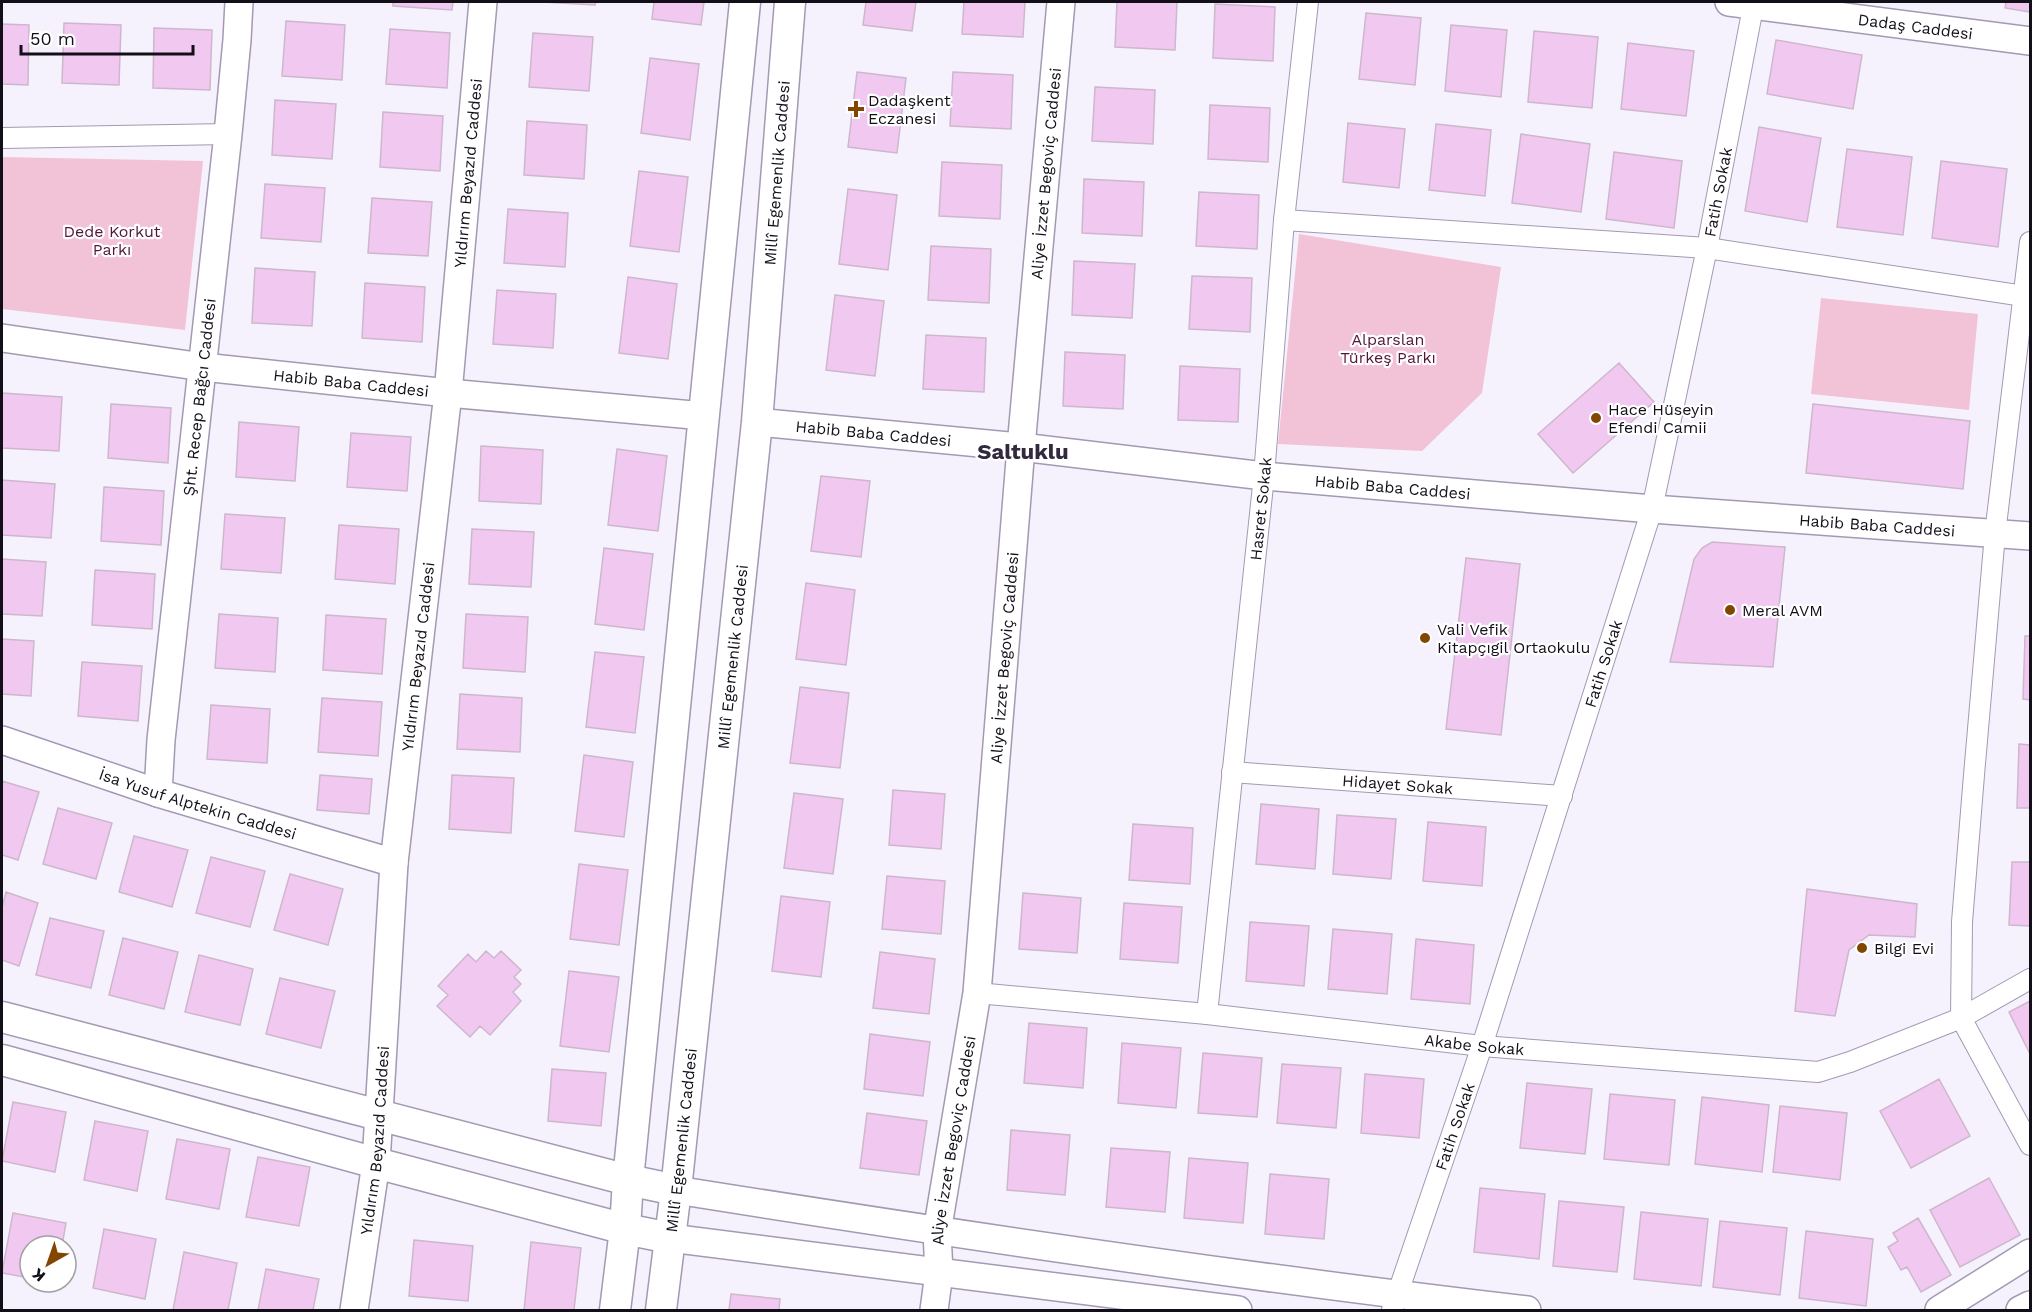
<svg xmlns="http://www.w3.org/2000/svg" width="2032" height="1312" viewBox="0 0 2032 1312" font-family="'Work Sans',sans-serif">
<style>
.green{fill:#f2c2d7}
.building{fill:#f0c8f0;stroke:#ceb7cd;stroke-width:1.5}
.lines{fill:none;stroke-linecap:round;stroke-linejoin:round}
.street-casing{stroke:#a399b3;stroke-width:22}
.secondary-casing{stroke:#a399b3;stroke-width:30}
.primary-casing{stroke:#a399b3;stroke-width:33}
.street{stroke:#fff;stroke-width:20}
.secondary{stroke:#fff;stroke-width:27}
.primary{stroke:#fff;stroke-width:30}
.poi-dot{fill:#834601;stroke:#fff;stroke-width:2}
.labels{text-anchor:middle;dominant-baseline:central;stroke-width:4.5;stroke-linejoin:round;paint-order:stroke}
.street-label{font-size:16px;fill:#130f19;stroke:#fff}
.poi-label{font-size:16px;fill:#130f19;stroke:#fff;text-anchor:start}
.park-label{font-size:16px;fill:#531638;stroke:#fff}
.district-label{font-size:22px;font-weight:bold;fill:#32293f;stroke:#fff}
</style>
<rect width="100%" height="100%" fill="#f6f2fd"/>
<path class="green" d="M 2,157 L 203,161 L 185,330 L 2,309 Z
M 1299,234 L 1501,267 L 1482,393 L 1422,451 L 1278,444 Z
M 1821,298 L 1978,314 L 1969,410 L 1811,394 Z"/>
<path class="building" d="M 393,2 L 453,2 L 452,10 L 393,6 Z
M 542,2 L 596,2 L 595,5 Z
M 654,2 L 704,2 L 701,25 L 652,19 Z
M 866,2 L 916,2 L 912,31 L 863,25 Z
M 964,2 L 1025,2 L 1023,37 L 962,34 Z
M 1117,2 L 1177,2 L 1175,50 L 1115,47 Z
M 2006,2 L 2030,2 L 2030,12 L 2005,8 Z
M 1215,4 L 1275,7 L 1273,61 L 1213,58 Z
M 1366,13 L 1421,18 L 1415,85 L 1359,79 Z
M 286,21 L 345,25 L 342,80 L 282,76 Z
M 64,23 L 121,25 L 119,85 L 62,83 Z
M 2,24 L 29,25 L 28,85 L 2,84 Z
M 1451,25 L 1507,30 L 1501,97 L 1445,91 Z
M 154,28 L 212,30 L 210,90 L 153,88 Z
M 390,29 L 450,33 L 447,88 L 386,84 Z
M 1534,31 L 1598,37 L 1592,108 L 1528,102 Z
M 533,33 L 593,37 L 589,91 L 529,87 Z
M 1776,40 L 1862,55 L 1853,109 L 1767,94 Z
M 1628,43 L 1694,51 L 1686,116 L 1621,109 Z
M 650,58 L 699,64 L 690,140 L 641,133 Z
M 857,72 L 906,78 L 897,153 L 848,147 Z
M 953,72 L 1013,75 L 1011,129 L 950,126 Z
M 1095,87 L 1155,90 L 1153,144 L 1092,141 Z
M 275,100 L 336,104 L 332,159 L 272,155 Z
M 1210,105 L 1270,108 L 1268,162 L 1208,159 Z
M 383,112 L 443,116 L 440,171 L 380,167 Z
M 527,121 L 587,125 L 584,179 L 524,175 Z
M 1348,123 L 1405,129 L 1399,188 L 1343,182 Z
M 1436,124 L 1491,130 L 1485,196 L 1429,190 Z
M 1759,127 L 1821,138 L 1807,222 L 1745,211 Z
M 1521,134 L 1590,144 L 1581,212 L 1512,203 Z
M 1847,149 L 1912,157 L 1903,235 L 1837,227 Z
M 1614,152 L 1682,161 L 1674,228 L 1606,219 Z
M 1941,161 L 2007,169 L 1998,247 L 1932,238 Z
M 942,162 L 1002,165 L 1000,219 L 939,216 Z
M 639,171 L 688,177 L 679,252 L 630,246 Z
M 1084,179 L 1144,182 L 1142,236 L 1082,233 Z
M 265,184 L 325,188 L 321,242 L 261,238 Z
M 848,189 L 897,195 L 888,270 L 839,264 Z
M 1199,192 L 1259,195 L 1257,249 L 1196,246 Z
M 372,198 L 432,202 L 428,256 L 368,253 Z
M 508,209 L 568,213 L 565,267 L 504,263 Z
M 931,246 L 991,249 L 989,303 L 928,300 Z
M 1074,261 L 1135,264 L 1132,318 L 1072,315 Z
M 255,268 L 315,272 L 312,326 L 252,323 Z
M 1192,276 L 1252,278 L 1250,332 L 1189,329 Z
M 628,277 L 677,284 L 668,359 L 619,353 Z
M 365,283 L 425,287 L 422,342 L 362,338 Z
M 497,290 L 556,294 L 553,348 L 493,344 Z
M 835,295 L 884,301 L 875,376 L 826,370 Z
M 926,335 L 986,338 L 984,392 L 923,389 Z
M 1065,352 L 1125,355 L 1123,409 L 1063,406 Z
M 1619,363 L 1654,402 L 1573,473 L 1538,434 Z
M 1180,366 L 1240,369 L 1238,422 L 1178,420 Z
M 2,393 L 62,397 L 59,451 L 2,448 Z
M 111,404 L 171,408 L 168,463 L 108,458 Z
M 1813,404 L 1970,421 L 1963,489 L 1806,473 Z
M 239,422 L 299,427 L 295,481 L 236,477 Z
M 351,433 L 411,437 L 407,491 L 347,487 Z
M 481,446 L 543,450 L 541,504 L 479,501 Z
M 617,449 L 667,456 L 658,531 L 608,525 Z
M 821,476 L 870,481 L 861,557 L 811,551 Z
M 2,480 L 55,484 L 51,538 L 2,535 Z
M 104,487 L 164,491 L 161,545 L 101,541 Z
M 225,514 L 285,518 L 281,573 L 221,569 Z
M 339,525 L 399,529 L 395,584 L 335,579 Z
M 472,529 L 534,532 L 531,587 L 469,584 Z
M 1712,542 L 1785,547 L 1773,667 L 1670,662 L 1694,559 L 1702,548 Z
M 604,548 L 653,554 L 644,630 L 595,624 Z
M 1466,558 L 1520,564 L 1501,735 L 1446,729 Z
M 2,559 L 46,562 L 42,616 L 2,614 Z
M 95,570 L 155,574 L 152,629 L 92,625 Z
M 806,583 L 855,590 L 846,665 L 796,659 Z
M 219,614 L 278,618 L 275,672 L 215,668 Z
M 466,614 L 528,617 L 525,672 L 463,668 Z
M 326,615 L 386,619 L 382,674 L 323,670 Z
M 2025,636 L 2030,636 L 2030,700 L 2023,699 Z
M 2,639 L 34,641 L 31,696 L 2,694 Z
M 595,652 L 644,657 L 635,733 L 586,727 Z
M 82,662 L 142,666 L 138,721 L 78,716 Z
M 800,687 L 849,693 L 840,768 L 790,763 Z
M 460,694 L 522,698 L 520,752 L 457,749 Z
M 322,698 L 382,702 L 378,756 L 318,752 Z
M 211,705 L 270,709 L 267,763 L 207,759 Z
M 2019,744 L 2030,745 L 2030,808 L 2017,808 Z
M 584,755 L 633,762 L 624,837 L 575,831 Z
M 320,775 L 372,779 L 369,814 L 317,810 Z
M 452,775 L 514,778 L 511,833 L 449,829 Z
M 2,781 L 39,792 L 18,860 L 2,855 Z
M 893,790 L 945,794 L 941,849 L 889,845 Z
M 794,793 L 843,799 L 833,874 L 784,868 Z
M 1261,804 L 1319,809 L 1315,869 L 1256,864 Z
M 58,808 L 112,823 L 96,879 L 43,864 Z
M 1337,815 L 1396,819 L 1391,879 L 1333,874 Z
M 1428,822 L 1486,827 L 1482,886 L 1423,881 Z
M 1133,824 L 1193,828 L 1190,884 L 1129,880 Z
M 134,836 L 188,850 L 172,907 L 119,892 Z
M 211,857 L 265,871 L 250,927 L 196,913 Z
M 2012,862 L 2030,862 L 2030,926 L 2009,925 Z
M 579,864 L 628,870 L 619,945 L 570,939 Z
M 290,874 L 343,889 L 328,945 L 274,930 Z
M 887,876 L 945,881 L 941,934 L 882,929 Z
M 1807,889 L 1917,904 L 1915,937 L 1869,935 L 1849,950 L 1835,1016 L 1795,1011 Z
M 6,892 L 38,903 L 19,966 L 2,960 L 2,908 Z
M 1023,893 L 1081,898 L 1077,953 L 1019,949 Z
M 781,896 L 830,902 L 821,977 L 772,971 Z
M 1124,903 L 1182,907 L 1178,963 L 1120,959 Z
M 50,918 L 104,931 L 91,988 L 36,975 Z
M 1250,922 L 1309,926 L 1304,986 L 1246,981 Z
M 1333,929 L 1392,934 L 1387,994 L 1328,989 Z
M 123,938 L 178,952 L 164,1009 L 109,995 Z
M 1416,939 L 1474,945 L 1470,1004 L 1411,999 Z
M 486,951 L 494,958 L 501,951 L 521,970 L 514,977 L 521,984 L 513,992 L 521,1001 L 490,1035 L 480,1026 L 470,1037 L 437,1006 L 448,995 L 438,986 L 468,954 L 476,962 Z
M 880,952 L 935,959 L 929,1014 L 873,1008 Z
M 199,955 L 253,969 L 240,1025 L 185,1012 Z
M 569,971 L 619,977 L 609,1052 L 560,1046 Z
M 280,978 L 335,991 L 321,1048 L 266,1034 Z
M 2030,1001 L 2030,1054 L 2009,1012 Z
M 1029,1023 L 1087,1028 L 1083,1088 L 1024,1083 Z
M 870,1034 L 930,1042 L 923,1096 L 864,1089 Z
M 1122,1043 L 1181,1048 L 1176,1108 L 1118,1103 Z
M 1203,1053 L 1262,1058 L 1257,1117 L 1198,1113 Z
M 1282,1064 L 1341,1068 L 1336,1128 L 1277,1123 Z
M 552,1069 L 606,1073 L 601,1126 L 548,1121 Z
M 1365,1074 L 1424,1079 L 1419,1138 L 1361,1133 Z
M 1939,1079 L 1970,1136 L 1911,1168 L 1880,1111 Z
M 1527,1083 L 1592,1089 L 1585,1154 L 1520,1148 Z
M 1610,1094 L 1675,1100 L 1669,1165 L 1604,1159 Z
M 1702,1097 L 1769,1105 L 1762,1172 L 1695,1164 Z
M 13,1102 L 66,1112 L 55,1172 L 2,1161 Z
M 1780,1106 L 1847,1113 L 1840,1180 L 1773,1172 Z
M 867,1113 L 927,1121 L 919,1175 L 860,1168 Z
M 95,1121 L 148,1131 L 137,1191 L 84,1180 Z
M 1011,1130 L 1070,1135 L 1065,1195 L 1007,1190 Z
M 177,1139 L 230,1149 L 219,1209 L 166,1199 Z
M 1111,1148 L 1170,1152 L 1165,1212 L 1106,1207 Z
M 258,1157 L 310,1167 L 299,1226 L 246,1217 Z
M 1189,1158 L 1248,1163 L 1243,1223 L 1184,1218 Z
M 1270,1174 L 1329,1179 L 1324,1239 L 1265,1234 Z
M 1989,1178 L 2020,1235 L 1960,1267 L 1930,1210 Z
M 1480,1188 L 1545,1194 L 1539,1259 L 1474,1252 Z
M 1559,1201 L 1624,1207 L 1617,1272 L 1553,1266 Z
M 1641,1212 L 1708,1219 L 1701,1286 L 1634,1279 Z
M 13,1213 L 66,1223 L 62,1246 L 30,1246 L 30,1278 L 2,1273 Z
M 1918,1218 L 1951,1275 L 1921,1292 L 1907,1267 L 1901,1270 L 1888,1247 L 1898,1241 L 1893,1233 Z
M 1720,1221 L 1787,1228 L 1780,1295 L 1713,1287 Z
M 104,1229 L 156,1239 L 145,1299 L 93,1288 Z
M 1806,1231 L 1873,1239 L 1866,1306 L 1799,1298 Z
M 414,1240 L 473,1246 L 468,1301 L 409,1296 Z
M 531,1242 L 581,1248 L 574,1310 L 524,1310 Z
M 184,1252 L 237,1263 L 228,1310 L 173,1310 Z
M 266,1269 L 319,1279 L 313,1310 L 258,1310 Z
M 731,1294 L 780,1299 L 779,1310 L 729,1310 Z"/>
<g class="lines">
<defs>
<g id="street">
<path d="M 2,138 L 228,134"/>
<path d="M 1284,220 L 1707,248 L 2024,296"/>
<path d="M 2030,242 L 1995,534 L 1974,775 L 1962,922 L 1961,1018 L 2030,1145"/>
<path id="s1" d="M 1232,772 L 1562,796"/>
<path id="s2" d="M 977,993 L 1207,1014 L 1482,1046 L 1818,1072 L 1850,1062 L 1961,1018 L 2030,979"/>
<path id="s3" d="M 1207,1014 L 1264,476 L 1284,220 L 1308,2"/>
<path id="s4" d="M 1392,1310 L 1482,1046 L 1652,509 L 1707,248 L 1754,2"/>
</g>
<g id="secondary">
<path id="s5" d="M 1729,2 L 2030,41"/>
<path id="s6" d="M 2,338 L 203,367 L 448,393 L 704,416"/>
<path id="s7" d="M 757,422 L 1021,447 L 1264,476 L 1652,509 L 2030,536"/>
<path id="s8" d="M 2,740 L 158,793 L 394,863"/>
<path id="s9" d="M 158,793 L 161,740 L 228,134 L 237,40 L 239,2"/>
<path d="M 676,1190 C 959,1235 1243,1277 1527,1310"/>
<path d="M 670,1238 L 1238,1310"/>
<path id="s10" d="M 354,1310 L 376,1163 L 394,863 L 448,393 L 483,2"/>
<path id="s11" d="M 934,1310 L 939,1273 L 937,1232 L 977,993 L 1021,447 L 1061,2"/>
<path d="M 1939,1310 L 2030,1253"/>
<path d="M 2020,1310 L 2030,1305"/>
</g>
<g id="primary">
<path d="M 2,1017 L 628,1180 L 676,1190"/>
<path d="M 2,1060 L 376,1163 L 625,1229 L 670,1238"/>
<path d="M 615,1310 L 625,1229 L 628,1180 L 745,2"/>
<path id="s12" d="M 661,1310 L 676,1190 L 757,422 L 790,2"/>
</g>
</defs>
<use href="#street" class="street-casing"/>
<use href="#secondary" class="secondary-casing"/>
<use href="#primary" class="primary-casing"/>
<use href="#street" class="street"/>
<use href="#secondary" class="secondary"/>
<use href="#primary" class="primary"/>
</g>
<g class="poi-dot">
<path d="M853 100h6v6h6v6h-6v6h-6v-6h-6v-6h6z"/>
<circle cx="1596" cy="418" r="6"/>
<circle cx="1730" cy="610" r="6"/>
<circle cx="1425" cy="638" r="6"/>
<circle cx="1862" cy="948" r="6"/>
</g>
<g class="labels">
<g class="street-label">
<text stroke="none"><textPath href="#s5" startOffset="188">Dadaş Caddesi</textPath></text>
<text stroke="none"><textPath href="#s10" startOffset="1143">Yıldırım Beyazıd Caddesi</textPath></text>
<text stroke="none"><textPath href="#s12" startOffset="1143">Millî Egemenlik Caddesi</textPath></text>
<text stroke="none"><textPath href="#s11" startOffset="1143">Aliye İzzet Begoviç Caddesi</textPath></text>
<text stroke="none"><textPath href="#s4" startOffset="1166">Fatih Sokak</textPath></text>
<text stroke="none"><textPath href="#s6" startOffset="352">Habib Baba Caddesi</textPath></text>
<text stroke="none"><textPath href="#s9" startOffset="398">Şht. Recep Bağcı Caddesi</textPath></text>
<text stroke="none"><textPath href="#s7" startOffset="117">Habib Baba Caddesi</textPath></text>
<text stroke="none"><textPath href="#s7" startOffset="639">Habib Baba Caddesi</textPath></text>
<text stroke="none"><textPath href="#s3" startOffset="508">Hasret Sokak</textPath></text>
<text stroke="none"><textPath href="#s7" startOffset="1125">Habib Baba Caddesi</textPath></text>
<text stroke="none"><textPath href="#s10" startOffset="657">Yıldırım Beyazıd Caddesi</textPath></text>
<text stroke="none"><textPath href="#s12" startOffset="657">Millî Egemenlik Caddesi</textPath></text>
<text stroke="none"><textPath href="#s11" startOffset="657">Aliye İzzet Begoviç Caddesi</textPath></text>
<text stroke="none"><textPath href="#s4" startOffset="680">Fatih Sokak</textPath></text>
<text stroke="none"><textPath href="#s1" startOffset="166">Hidayet Sokak</textPath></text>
<text stroke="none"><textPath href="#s8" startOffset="206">İsa Yusuf Alptekin Caddesi</textPath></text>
<text stroke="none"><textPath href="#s2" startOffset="500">Akabe Sokak</textPath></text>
<text stroke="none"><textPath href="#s4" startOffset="194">Fatih Sokak</textPath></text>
<text stroke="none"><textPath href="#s10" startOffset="171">Yıldırım Beyazıd Caddesi</textPath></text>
<text stroke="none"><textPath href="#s12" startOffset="171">Millî Egemenlik Caddesi</textPath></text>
<text stroke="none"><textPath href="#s11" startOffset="171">Aliye İzzet Begoviç Caddesi</textPath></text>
</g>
<g class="poi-label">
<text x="868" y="100">Dadaşkent<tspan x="868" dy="18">Eczanesi</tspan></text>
<text x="1608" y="409">Hace Hüseyin<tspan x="1608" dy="18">Efendi Camii</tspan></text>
<text x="1742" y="610">Meral AVM</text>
<text x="1437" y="629">Vali Vefik<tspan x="1437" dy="18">Kitapçıgil Ortaokulu</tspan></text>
<text x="1874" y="948">Bilgi Evi</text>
</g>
<g class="park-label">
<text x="112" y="231">Dede Korkut<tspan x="112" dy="18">Parkı</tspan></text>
<text x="1388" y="339">Alparslan<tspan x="1388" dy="18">Türkeş Parkı</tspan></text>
</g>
<g class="district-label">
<text x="1023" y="451">Saltuklu</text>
</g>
</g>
<rect width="2032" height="1312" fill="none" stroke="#130f19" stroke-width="6"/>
<g transform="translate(48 1264) rotate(220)"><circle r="28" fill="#ffffff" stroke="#a19fa3" stroke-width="1.5"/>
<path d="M0-4.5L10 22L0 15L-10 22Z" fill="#834601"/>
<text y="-9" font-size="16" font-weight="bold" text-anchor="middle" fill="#130f19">K</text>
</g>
<path d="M21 45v9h172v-9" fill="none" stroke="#130f19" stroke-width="3"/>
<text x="30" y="45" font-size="18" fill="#130f19" stroke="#ffffff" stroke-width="4.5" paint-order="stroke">50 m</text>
</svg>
